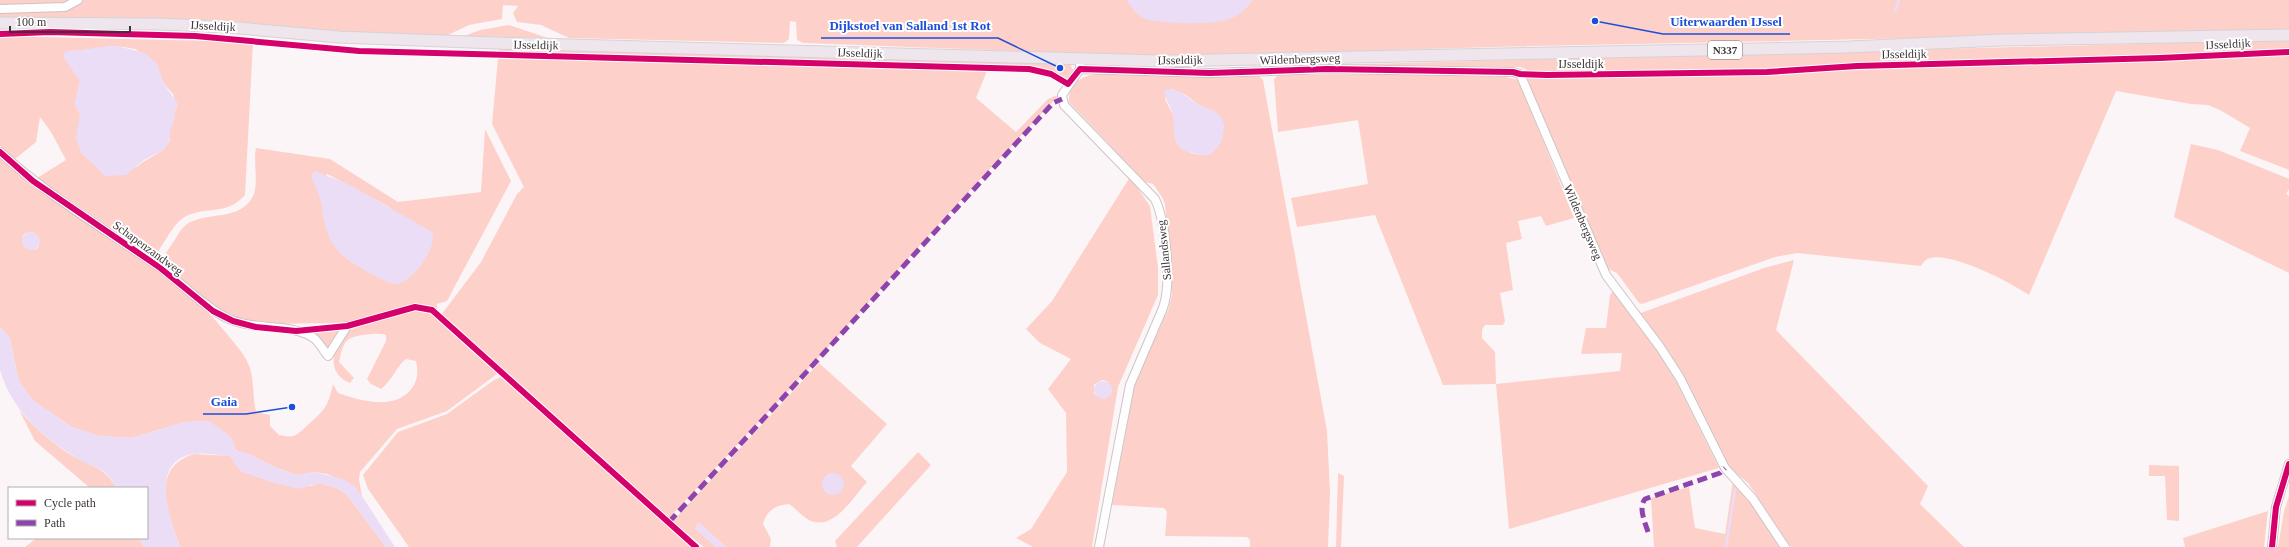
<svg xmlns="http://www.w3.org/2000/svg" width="2289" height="547" viewBox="0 0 2289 547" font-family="'Times New Roman',serif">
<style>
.green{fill:#fdd1c9;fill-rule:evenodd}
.water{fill:#eaddf5}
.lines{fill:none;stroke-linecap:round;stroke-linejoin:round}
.stream{stroke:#eaddf5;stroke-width:2.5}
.minor-casing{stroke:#ccc4c7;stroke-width:10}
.major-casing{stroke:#d7d2d5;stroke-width:13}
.minor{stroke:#fffefe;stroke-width:8}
.major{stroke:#eee5ed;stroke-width:11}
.quiet{stroke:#8e44ad;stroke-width:5;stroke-dasharray:10 5;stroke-linecap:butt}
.cycleway-casing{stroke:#fff;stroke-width:8}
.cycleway{stroke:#d6006c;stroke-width:6}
.labels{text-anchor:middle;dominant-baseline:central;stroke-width:4;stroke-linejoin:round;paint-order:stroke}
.shield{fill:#fff;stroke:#767173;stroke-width:1}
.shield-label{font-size:11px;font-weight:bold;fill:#3c3437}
.street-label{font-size:12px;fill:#3c3437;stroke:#fff}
.leader{fill:none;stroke:#1d4ed8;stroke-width:1.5}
.callout-dot{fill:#1d4ed8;stroke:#fff;stroke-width:1.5}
.callout-label{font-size:13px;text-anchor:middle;font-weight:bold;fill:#1d4ed8;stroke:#fff;stroke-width:4;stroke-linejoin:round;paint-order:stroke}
</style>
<rect width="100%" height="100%" fill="#fcf5f8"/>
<path class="green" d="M 0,0 L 74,0 L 69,4 L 0,8 Z
M 81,0 L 2289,0 L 2289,30 L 1494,47 L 1323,52 L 1285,56 L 1177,57 L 803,43 L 797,40 L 796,22 L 790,21 L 789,39 L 784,43 L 569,38 L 541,25 L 517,22 L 513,13 L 518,6 L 503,5 L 502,19 L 469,25 L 446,36 L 321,31 L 256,24 L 194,21 L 56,17 L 0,18 L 0,11 L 68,8 Z
M 509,25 L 548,38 L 464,36 L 480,30 Z
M 0,36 L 253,42 L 245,195 C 226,217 204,205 183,218 C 172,226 165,242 157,253 L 151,254 L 140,248 L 37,178 L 66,160 L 51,132 L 40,117 L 36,142 L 15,159 L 0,146 ZM 117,46 L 135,49 L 156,63 L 164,84 L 173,94 L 177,107 L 174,112 C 176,118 172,123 170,129 C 170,133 170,136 170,139 C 165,154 147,157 137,167 L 89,160 L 81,152 L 80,115 L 75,104 L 80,81 L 67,51 C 84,51 100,47 117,46 Z
M 2289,40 L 2289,170 L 2240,151 L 2250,128 L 2220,110 L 2208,105 L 2191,104 L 2116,91 L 2029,295 C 2010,282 1952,252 1930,258 C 1925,259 1923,263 1921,266 L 1797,253 L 1775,257 L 1642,304 L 1639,303 L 1617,273 L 1608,269 L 1528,83 L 1526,69 L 1520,67 L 1326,65 Z
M 499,47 L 1070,64 L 1074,72 L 1067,80 L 1034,68 L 989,66 L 976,98 L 1016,132 L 1048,99 L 1060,94 L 959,202 L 803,375 L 668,519 L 441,315 L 481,262 L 517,194 L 524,187 L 492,124 Z
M 1105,73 L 1258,75 L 1263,80 L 1327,431 L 1330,492 L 1328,547 L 1250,547 L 1250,540 L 1247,537 L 1165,536 L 1167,512 L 1164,508 L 1112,505 L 1136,378 L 1169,308 L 1172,294 L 1165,204 L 1162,197 L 1153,184 L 1145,182 L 1069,102 C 1068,79 1087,74 1105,73 ZM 1171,89 L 1186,95 L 1224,125 L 1220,143 L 1210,154 C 1200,157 1188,153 1180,147 L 1173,115 L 1165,99 Z
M 1389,74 L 1506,77 L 1519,80 L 1574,218 L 1546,226 L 1541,216 L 1518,221 L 1522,239 L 1506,243 L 1513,290 L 1500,293 L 1505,321 L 1503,325 L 1485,325 L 1482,330 L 1482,338 L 1495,352 L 1496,384 L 1620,371 L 1622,353 L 1581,354 L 1586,328 L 1606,328 L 1610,295 L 1614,290 L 1670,369 L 1719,468 L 1509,529 L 1496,384 L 1443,385 L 1375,215 L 1297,227 L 1291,198 L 1368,184 L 1358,120 L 1278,132 L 1274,79 L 1278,75 Z
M 485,129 L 511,181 L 447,301 L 437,304 L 437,311 L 414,305 L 372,318 L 348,323 L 249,324 L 215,307 L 194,292 L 163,260 C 165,253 170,247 174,241 C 178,235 181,228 187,224 C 207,211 240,222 253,196 C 259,183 253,162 256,148 L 330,159 L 398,202 L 481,192 ZM 327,174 L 389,207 L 384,280 C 349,260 329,256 323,212 C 320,191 317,195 327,174 Z
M 2191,144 L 2218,150 L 2289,179 L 2289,189 L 2286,194 L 2289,196 L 2289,273 L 2174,217 Z
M 0,157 C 69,224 167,257 227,334 C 234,343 242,351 247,361 C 255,376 252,395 256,412 L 270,415 L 270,426 L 279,435 C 297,439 297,434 309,424 C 325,409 328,407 333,384 L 338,393 C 361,401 398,412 414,385 C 418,377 418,369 416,361 L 406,359 C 397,365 393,380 381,389 L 371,384 L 367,379 L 386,341 L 386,335 C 379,332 356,335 349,339 C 342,343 341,355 339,362 L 354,378 L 350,383 C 326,374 331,346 348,332 C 356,325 406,310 417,310 C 422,309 428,311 432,313 C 447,319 483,358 498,371 L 497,374 L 447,411 L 397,429 L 360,472 L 359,479 L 362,497 L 354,486 L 327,474 L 315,472 L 296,475 L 272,466 L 251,455 L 238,452 L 209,421 L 185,422 L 131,438 L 99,436 L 72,427 L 32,400 L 18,379 L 10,338 L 0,327 ZM 32,232 L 37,235 L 39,246 L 35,250 L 22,237 L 26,233 Z
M 1130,177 L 1150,206 L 1158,268 L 1158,295 L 1118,387 L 1092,547 L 1033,547 L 1016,538 L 1031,529 L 1067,472 L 1066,413 L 1048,389 L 1071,359 L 1040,343 L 1026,329 L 1052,301 ZM 1102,380 L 1107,381 L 1112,389 L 1111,394 L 1104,399 L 1094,394 L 1094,385 Z
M 1794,260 L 1776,330 L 1928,486 L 1920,504 L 1964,547 L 1791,547 L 1748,483 L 1729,468 L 1670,353 L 1638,314 L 1764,268 Z
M 340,328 L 342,330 L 328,350 L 307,332 Z
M 819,363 L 887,424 L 851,466 L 867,482 C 853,497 835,530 811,521 C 804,518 796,509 789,504 C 776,505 767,510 763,524 L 771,539 L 770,547 L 726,547 L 699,523 L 695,528 L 716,547 L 704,547 L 672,522 Z
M 503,376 L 693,547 L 409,547 L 368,489 L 363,475 L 398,432 L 447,414 L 494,380 Z
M 19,410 C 32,425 48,439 65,451 C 83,464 106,466 116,488 L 90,488 L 35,441 Z
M 918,452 L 931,465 L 857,547 L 837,547 L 835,541 Z
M 194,454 L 230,456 L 241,471 L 275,483 L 311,486 L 319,483 L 337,488 L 347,495 L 386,547 L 180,547 C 169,515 148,468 194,454 Z
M 2149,465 L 2179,466 L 2179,521 L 2167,520 L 2165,476 L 2149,476 Z
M 1338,473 L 1344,476 L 1341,547 L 1336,547 Z
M 1733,481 L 1758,512 L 1779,547 L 1654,547 L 1651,498 L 1689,487 L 1695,528 L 1725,534 Z
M 2289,496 L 2289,547 L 2278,547 L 2284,511 Z
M 2268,511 L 2264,547 L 2185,547 L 2183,538 Z
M 37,538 L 139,538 L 144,547 L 25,547 Z"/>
<path class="water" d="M 1127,0 L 1253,0 C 1247,8 1239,16 1229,19 C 1217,25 1159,24 1146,19 C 1138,16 1131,8 1127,0 Z
M 117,46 L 145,53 L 156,63 L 164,84 L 178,104 L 174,112 L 175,116 L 170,131 L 170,139 L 164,150 L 144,160 L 126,175 L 105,176 L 81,152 L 76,138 L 80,115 L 75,104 L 80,81 L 64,58 L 64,53 L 67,51 C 84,51 100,46 117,46 Z
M 1166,89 C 1179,89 1185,96 1196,103 C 1203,107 1214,109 1220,116 C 1229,126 1221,151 1208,155 C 1203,156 1198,155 1193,153 C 1187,152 1181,150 1178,145 C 1171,135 1175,125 1173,115 C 1171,107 1166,101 1164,92 Z
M 314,171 L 348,184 L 432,232 C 439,246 411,285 395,284 C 386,284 347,261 340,253 C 325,238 325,222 321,203 C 320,194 315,186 311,177 Z
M22 241a9 9 0 1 1 18 0a9 9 0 1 1-18 0Z
M 0,327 L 10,338 L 18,379 L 32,400 L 72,427 L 99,436 L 131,438 L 185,422 L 209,421 L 229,435 L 234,442 L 235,450 L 251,455 L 272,466 L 296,475 L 315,472 L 343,479 L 354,486 L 364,499 L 395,547 L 386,547 L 347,495 L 337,488 L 319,483 L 298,489 L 275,483 L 240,471 L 230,456 C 219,456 204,452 193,454 C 148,462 170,519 180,547 L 144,547 L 139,538 L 147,538 L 147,488 L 116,488 C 107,468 98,470 82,461 C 45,439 12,412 0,370 C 0,357 0,340 0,327 Z
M1094 390a9 9 0 1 1 18 0a9 9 0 1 1-18 0Z
M822 484a11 11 0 1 1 22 0a11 11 0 1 1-22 0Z
M 699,523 L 726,547 L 716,547 L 695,528 Z"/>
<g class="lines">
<path class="stream" d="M 1895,11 L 1899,0
M 1726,547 L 1735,490"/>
<defs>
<path id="minor" d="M 0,9 L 65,7 L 78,0
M 1080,65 L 1080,69 L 1062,95 L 1064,105 L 1155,199 C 1166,223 1172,283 1163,308 L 1130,385 L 1099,547
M 1080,69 L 1210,73 L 1327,69 L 1513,72 L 1520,74 L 1606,275 L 1660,347 L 1680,378 L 1725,468 L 1753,499 L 1785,547
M 0,152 C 48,196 105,229 158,266 C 181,282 200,304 225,317 C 252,332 294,322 315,339 C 320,344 324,351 328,356 L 347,326
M 2272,547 L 2276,507 L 2289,464"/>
<path id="major" d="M 0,23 L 159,24 L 227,27 L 339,37 L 495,43 L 1161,61 L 1849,47 L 2002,40 L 2289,35"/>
</defs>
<use href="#minor" class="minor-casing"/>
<use href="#major" class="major-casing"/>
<use href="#minor" class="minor"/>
<use href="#major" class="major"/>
<path class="quiet" d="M 669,522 L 1053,103 L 1062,99
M 1648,532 C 1645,522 1638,508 1645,499 L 1720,473 L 1725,468"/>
<defs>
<path id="cycleway" d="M 0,34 L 50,32 L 195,36 L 359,51 L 1029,69 L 1051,74 L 1068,84 L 1080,69 L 1210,73 L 1327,69 L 1513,72 L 1520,74 L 1547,75 L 1767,72 L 1857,66 L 2160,58 L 2289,52
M 0,152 L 33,181 L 159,267 L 213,311 L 233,321 L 256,327 L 296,331 L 347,326 L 415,307 L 432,310 L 696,547
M 2272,547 L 2276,507 L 2289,464"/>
</defs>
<use href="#cycleway" class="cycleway-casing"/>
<use href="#cycleway" class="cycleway"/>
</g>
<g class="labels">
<rect class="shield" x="1708" y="41" width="34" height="18" rx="3"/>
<g class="shield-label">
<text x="1725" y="50">N337</text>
</g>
<g class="street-label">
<text transform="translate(213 26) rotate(3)">IJsseldijk</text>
<text transform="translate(2228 44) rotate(-3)">IJsseldijk</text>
<text transform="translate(536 45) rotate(1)">IJsseldijk</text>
<text transform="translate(860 53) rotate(2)">IJsseldijk</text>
<text transform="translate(1904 54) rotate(-1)">IJsseldijk</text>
<text transform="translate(1300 59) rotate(-2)">Wildenbergsweg</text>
<text transform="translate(1180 60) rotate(-1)">IJsseldijk</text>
<text x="1581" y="64">IJsseldijk</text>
<text transform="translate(1583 222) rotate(67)">Wildenbergsweg</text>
<text transform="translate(148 248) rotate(36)">Schapenzandweg</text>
<text transform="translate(1164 250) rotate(-96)">Sallandsweg</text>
</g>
</g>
<path class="leader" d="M1595 21L1663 34H1790M1060 68L998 38H821M292 407L246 414H203"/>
<g class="callout-dot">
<circle cx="1595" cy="21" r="4"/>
<circle cx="1060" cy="68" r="4"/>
<circle cx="292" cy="407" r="4"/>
</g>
<g class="callout-label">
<text x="1726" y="26">Uiterwaarden IJssel</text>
<text x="910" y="30">Dijkstoel van Salland 1st Rot</text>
<text x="224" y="406">Gaia</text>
</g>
<rect x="8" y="487" width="140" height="52" fill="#ffffff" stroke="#b1aeaf"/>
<rect x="16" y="500" width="20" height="6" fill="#d6006c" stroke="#b1aeaf"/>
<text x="44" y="507" font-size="12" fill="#3c3437">Cycle path</text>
<rect x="16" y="520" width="20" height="6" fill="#8e44ad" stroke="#b1aeaf"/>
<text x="44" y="527" font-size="12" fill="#3c3437">Path</text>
<path d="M10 26v6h120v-6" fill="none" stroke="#3c3437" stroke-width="2"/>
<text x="16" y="26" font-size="12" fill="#3c3437" stroke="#ffffff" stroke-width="3" paint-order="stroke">100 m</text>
</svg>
